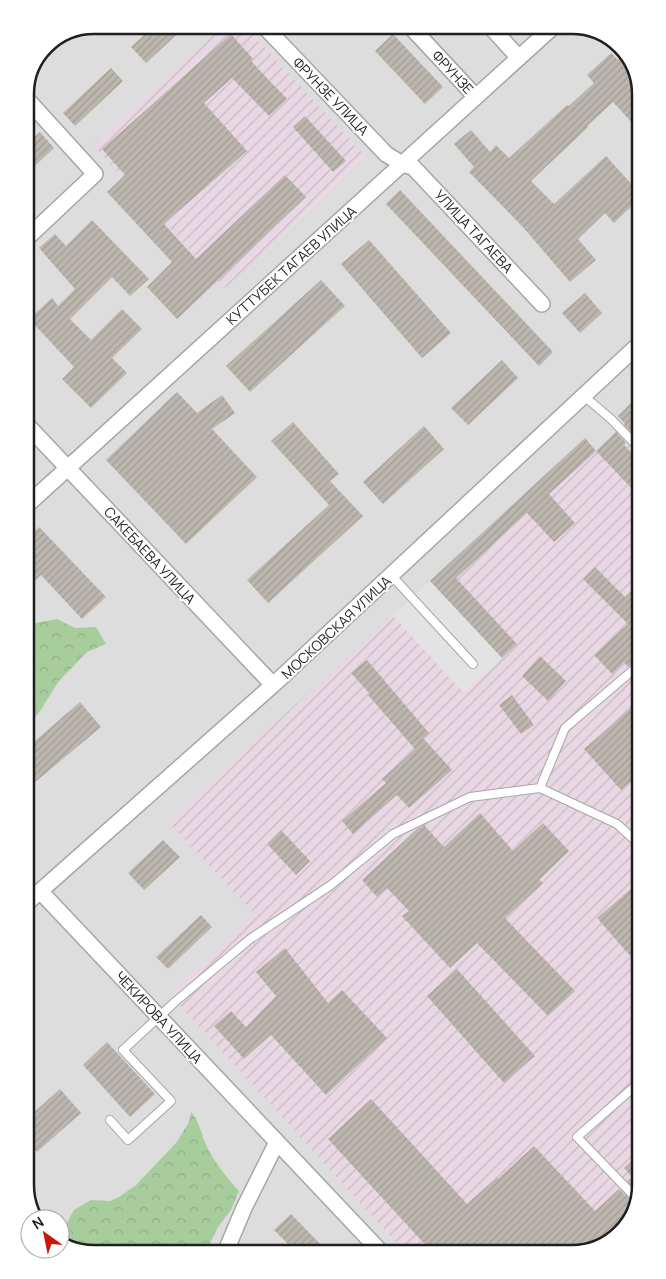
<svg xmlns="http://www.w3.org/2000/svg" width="666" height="1279" viewBox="0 0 666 1279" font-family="Manrope,sans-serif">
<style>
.residential{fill:#ddd}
.industrial{fill:url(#industrial-furrows)}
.forest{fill:url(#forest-crowns)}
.parking{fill:#e3e3e3}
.building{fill:url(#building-hatch)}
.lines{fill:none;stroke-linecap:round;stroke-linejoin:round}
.lane-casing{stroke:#a6a6a6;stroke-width:10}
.street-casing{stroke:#a6a6a6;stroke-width:18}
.lane{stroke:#fff;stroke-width:8}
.street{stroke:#fff;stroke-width:15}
.labels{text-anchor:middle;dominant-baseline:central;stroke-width:4;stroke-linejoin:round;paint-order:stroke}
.street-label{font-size:14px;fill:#1f1f1f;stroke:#fff}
.rim{fill:none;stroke:#1f1f1f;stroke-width:2.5}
</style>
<defs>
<pattern id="industrial-furrows" width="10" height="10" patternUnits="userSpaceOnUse" patternTransform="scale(1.25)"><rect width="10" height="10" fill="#e9d8e4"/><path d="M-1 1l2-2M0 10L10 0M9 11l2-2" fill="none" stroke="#c7b9c3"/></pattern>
<pattern id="forest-crowns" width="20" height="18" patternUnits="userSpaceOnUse" patternTransform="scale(1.25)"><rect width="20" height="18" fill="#a7cd9d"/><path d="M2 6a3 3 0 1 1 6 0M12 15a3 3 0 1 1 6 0" fill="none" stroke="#8fb087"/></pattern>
<pattern id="building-hatch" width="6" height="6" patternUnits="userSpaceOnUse" patternTransform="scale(1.25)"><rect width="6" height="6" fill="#bcb6af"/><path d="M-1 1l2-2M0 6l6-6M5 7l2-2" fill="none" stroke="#a19c96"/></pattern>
</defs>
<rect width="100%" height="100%" fill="#f0ede6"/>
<path class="residential" d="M 94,25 L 577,25 L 614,39 L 636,68 L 641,1186 L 629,1224 L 598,1249 L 89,1254 L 60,1243 L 60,1219 L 36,1219 L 30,1211 L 25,89 L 45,45 Z"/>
<path class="industrial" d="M 224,25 L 244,25 L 366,157 L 225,288 L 93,145 Z
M 637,397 L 641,1186 L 629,1224 L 598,1249 L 404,1251 L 170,994 L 255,914 L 168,822 L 585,438 L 597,450 L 625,424 L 618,416 Z"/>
<path class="forest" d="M 57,619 L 75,628 L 96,627 L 106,644 L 87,652 L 59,681 L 38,714 L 28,722 L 28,630 L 36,623 Z
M 191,1112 C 200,1122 201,1134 207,1147 C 215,1163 227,1178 239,1191 L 231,1210 L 218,1227 L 205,1253 L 98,1254 L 95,1249 L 88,1253 L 60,1243 L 60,1235 L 74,1210 L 91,1200 L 110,1201 L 119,1197 L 136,1185 L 176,1143 L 189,1122 Z"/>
<path class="parking" d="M 430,581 L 502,658 L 464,693 L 393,616 Z"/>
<path class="building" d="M 155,25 L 187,25 L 146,63 L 131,47 Z
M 231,34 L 253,59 L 251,61 L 287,99 L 269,116 L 232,78 L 204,103 L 247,151 L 164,224 L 196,259 L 285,175 L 306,197 L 177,319 L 147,287 L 172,262 L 107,192 L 125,175 L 102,149 Z
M 393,34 L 443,87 L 425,104 L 375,51 Z
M 611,53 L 618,60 L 625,53 L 636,68 L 636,127 L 613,102 L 587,126 L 588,127 L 531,181 L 554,204 L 606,156 L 636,189 L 636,202 L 614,223 L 605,213 L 578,239 L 596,260 L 570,282 L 522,226 L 469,172 L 474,167 L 454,144 L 471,130 L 490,152 L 496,145 L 509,158 L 567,105 L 569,106 L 594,83 L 587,75 Z
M 111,68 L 123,81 L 75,126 L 63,113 Z
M 305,116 L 346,161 L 333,172 L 293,127 Z
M 40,132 L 54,148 L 26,174 L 25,145 Z
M 400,190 L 553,352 L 539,366 L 386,204 Z
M 92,220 L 149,279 L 130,296 L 112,277 L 70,319 L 91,340 L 122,309 L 142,329 L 112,358 L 127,373 L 91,408 L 62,379 L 74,367 L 29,319 L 52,298 L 58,306 L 75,289 L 39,248 L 55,234 L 66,246 Z
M 369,240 L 451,333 L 422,358 L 341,264 Z
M 321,280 L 345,306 L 250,392 L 226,366 Z
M 585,293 L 602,313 L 580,333 L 562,313 Z
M 502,360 L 518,378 L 468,425 L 451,408 Z
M 177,392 L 197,413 L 222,395 L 235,413 L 212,429 L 257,477 L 186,544 L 106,460 Z
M 637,397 L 638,429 L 638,437 L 635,434 L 634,435 L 624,425 L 625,424 L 618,416 Z
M 293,422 L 339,474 L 330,481 L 363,516 L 268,603 L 247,580 L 329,505 L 271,441 Z
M 424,426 L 444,449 L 383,504 L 363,482 Z
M 616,432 L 626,443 L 624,445 L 638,460 L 638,495 L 596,451 Z
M 585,438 L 596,451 L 549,494 L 575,523 L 554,542 L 527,513 L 456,578 L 517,644 L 502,658 L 430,581 Z
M 39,527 L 106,597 L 82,619 L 41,575 L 27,588 L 27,538 Z
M 595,567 L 625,597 L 638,584 L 639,659 L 628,667 L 624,662 L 612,674 L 594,655 L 628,624 L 583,579 Z
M 540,656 L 566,681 L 548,701 L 522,676 Z
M 367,660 L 429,733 L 423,738 L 452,770 L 409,808 L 397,795 L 353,834 L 342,821 L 386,783 L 382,779 L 415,749 L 368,695 L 370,694 L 351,673 Z
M 512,695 L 534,725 L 521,734 L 499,705 Z
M 639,701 L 639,774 L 621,790 L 584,749 Z
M 80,702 L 101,727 L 28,788 L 28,747 Z
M 480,813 L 513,851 L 543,823 L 569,851 L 539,880 L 543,883 L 505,918 L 575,991 L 548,1016 L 477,943 L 450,968 L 402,916 L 409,911 L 387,888 L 377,897 L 362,880 L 418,828 L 424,825 L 444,847 Z
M 281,830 L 310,861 L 296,875 L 267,844 Z
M 163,840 L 180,857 L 144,890 L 128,873 Z
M 640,881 L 640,967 L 597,918 Z
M 201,915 L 212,927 L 168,969 L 156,957 Z
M 285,948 L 328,1003 L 342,990 L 387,1038 L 326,1095 L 271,1035 L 244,1059 L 214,1026 L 231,1011 L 246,1027 L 276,996 L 256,972 Z
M 457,969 L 535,1056 L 504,1083 L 427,996 Z
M 107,1042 L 155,1094 L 130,1117 L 83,1065 Z
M 60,1089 L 81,1113 L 37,1152 L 30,1144 L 30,1116 Z
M 371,1099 L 467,1204 L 497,1177 L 498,1179 L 534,1146 L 595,1211 L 619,1189 L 635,1204 L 629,1224 L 598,1249 L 431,1251 L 328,1139 Z
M 641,1153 L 641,1186 L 639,1193 L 627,1181 L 632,1177 L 624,1168 Z
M 291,1214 L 328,1252 L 296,1252 L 274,1230 Z"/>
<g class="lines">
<defs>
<path id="lane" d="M 584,396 L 611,419 L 638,447
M 391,575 L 473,664
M 540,788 L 565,728 L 639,665
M 110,1120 L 128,1140 L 171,1101 L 123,1050 L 176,1001 L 250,939 L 331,885 L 393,834 L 470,797 L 540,788 L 617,824 L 639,844
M 637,1199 L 577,1137 L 641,1081"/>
<path id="street" d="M 263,25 L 386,154 L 402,164 L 413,167 L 542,304
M 409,25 L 476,97
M 489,25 L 519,58
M 25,97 L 95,174 L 26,239
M 27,425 L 273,685
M 27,505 L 555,25
M 40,891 L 380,1251
M 29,901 L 273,685 L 637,346
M 225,1253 L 244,1208 L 277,1142"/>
</defs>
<use href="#lane" class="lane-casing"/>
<use href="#street" class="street-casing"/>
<use href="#lane" class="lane"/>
<use href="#street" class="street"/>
</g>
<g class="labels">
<g class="street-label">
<text transform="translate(453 72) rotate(47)">ФРУНЗЕ</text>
<text transform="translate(331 96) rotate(46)">ФРУНЗЕ УЛИЦА</text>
<text transform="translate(474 231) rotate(47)">УЛИЦА ТАГАЕВА</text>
<text transform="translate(291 265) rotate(-42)">КУТТУБЕК ТАГАЕВ УЛИЦА</text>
<text transform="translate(150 555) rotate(47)">САКЕБАЕВА УЛИЦА</text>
<text transform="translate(336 627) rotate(-43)">МОСКОВСКАЯ УЛИЦА</text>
<text transform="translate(159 1017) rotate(47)">ЧЕКИРОВА УЛИЦА</text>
</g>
</g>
<path d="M0 0H666V1279H0ZM94 34H572A60 60 0 0 1 632 94V1185A60 60 0 0 1 572 1245H94A60 60 0 0 1 34 1185V94A60 60 0 0 1 94 34Z" fill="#fff" fill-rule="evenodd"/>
<path class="rim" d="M94 34H572A60 60 0 0 1 632 94V1185A60 60 0 0 1 572 1245H94A60 60 0 0 1 34 1185V94A60 60 0 0 1 94 34Z"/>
<g transform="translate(45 1234) rotate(327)"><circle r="24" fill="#ffffff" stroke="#a5a5a5"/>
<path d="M0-4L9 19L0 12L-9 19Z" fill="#c71708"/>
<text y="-8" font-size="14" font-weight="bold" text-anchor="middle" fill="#1f1f1f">N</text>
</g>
</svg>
